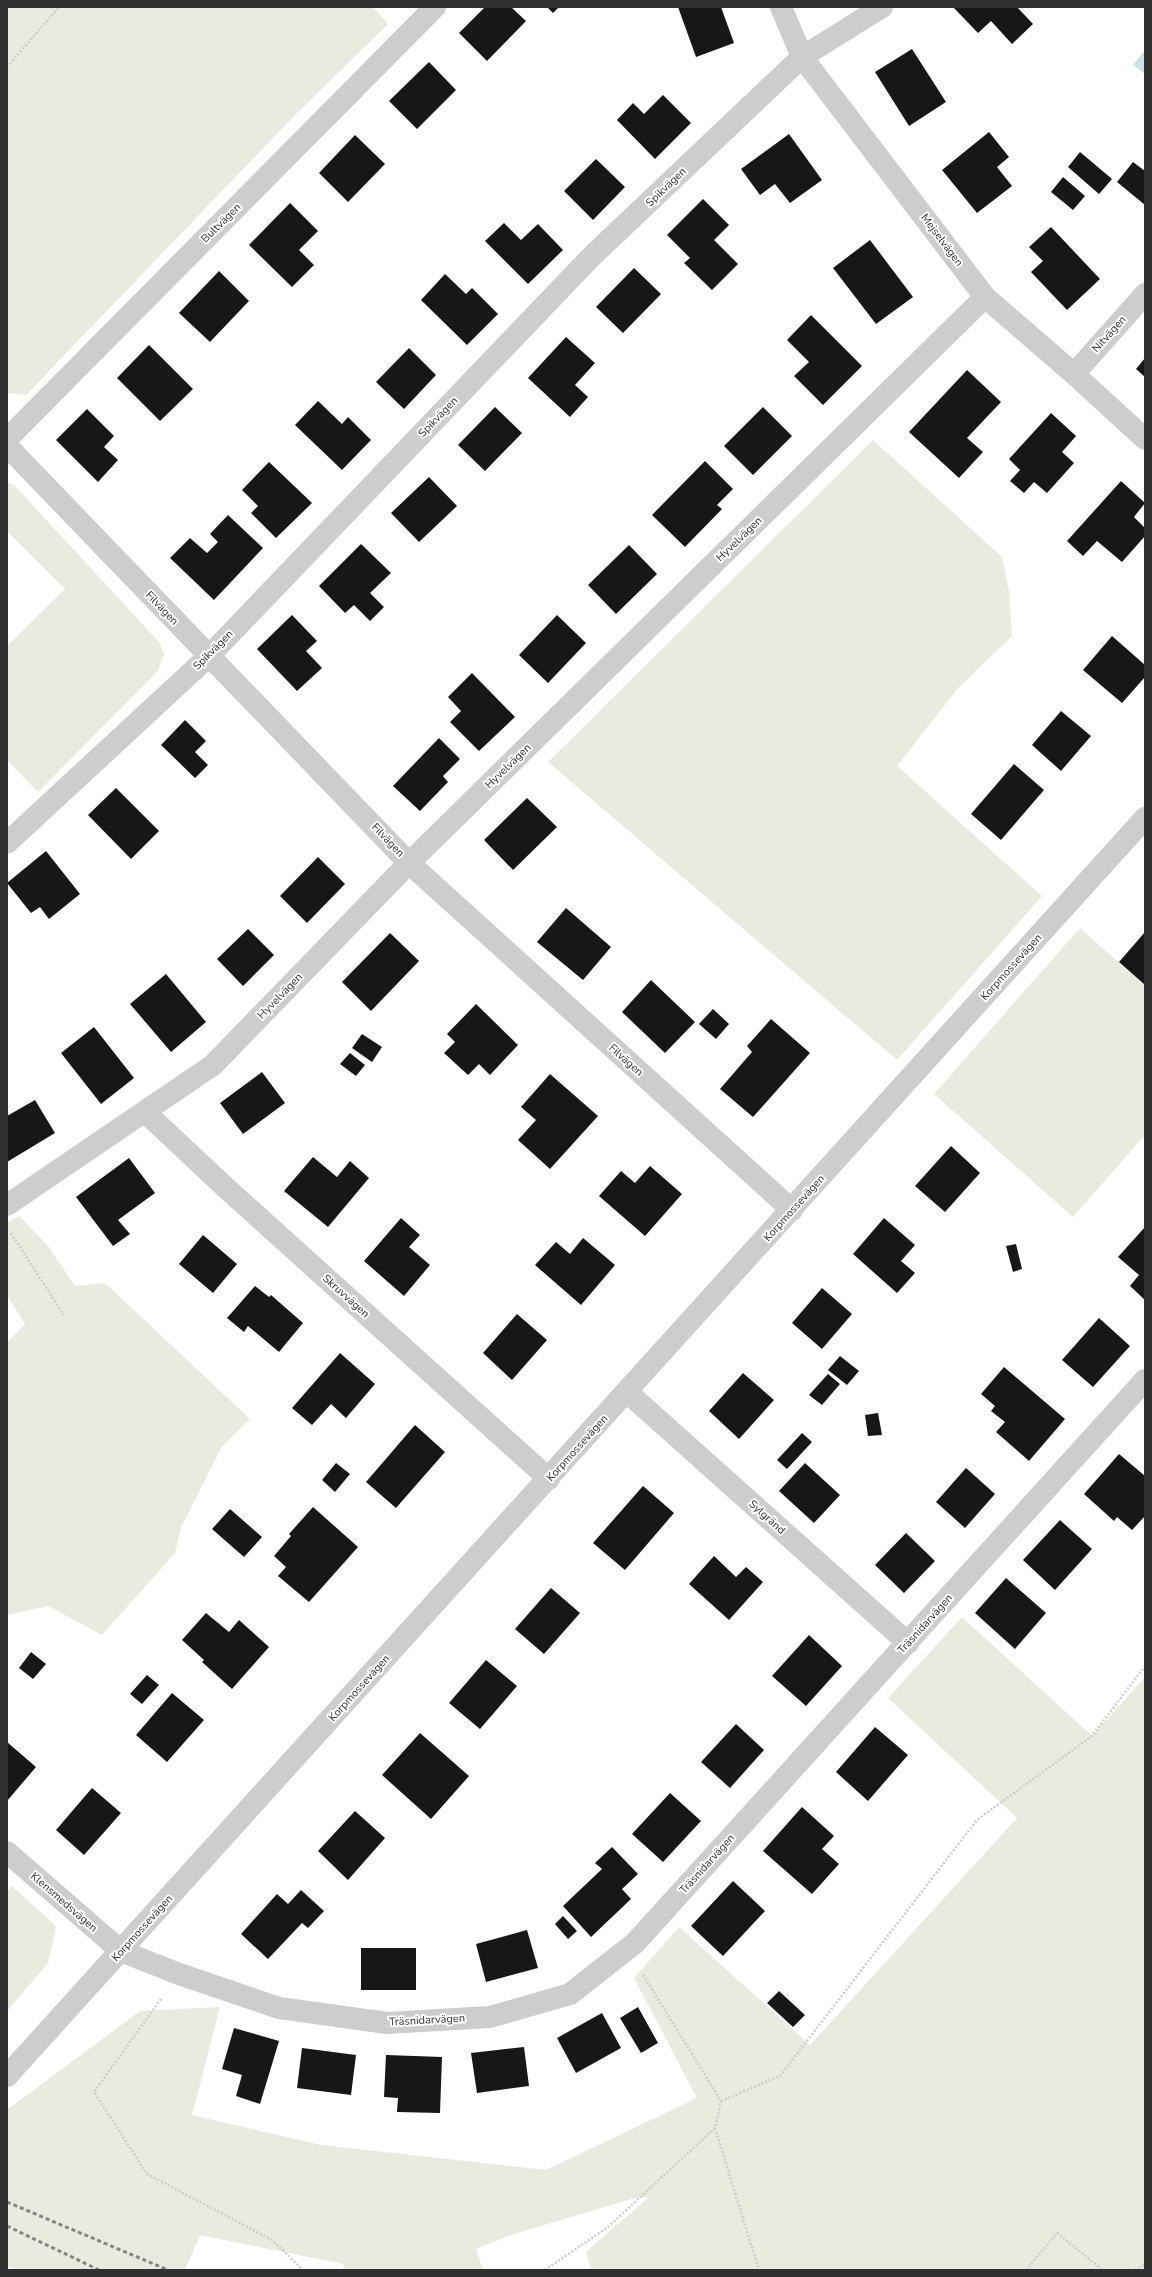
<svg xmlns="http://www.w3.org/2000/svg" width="1152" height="2277" viewBox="0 0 1152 2277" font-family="'Nunito Sans',sans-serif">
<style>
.green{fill:#e7ecde}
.water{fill:#cce2eb}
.building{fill:#171717}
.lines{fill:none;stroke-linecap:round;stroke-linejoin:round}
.path{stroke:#cdcdcd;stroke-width:2.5;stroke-dasharray:2 2;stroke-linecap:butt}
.minor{stroke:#cdcdcd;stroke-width:22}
.tertiary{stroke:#cdcdcd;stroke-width:22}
.rail{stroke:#858585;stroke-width:3;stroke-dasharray:4 3;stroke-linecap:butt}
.labels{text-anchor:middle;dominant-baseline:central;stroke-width:4;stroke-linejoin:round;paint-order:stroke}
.street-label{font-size:11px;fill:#303030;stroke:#fff}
</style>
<rect width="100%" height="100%" fill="#fff"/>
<path class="green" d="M 7,7 L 373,7 L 388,24 L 295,115 L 26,395 L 7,393 Z
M 873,440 L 1002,557 L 1009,592 L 1012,636 L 958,688 L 897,766 L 1042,896 L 897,1060 L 548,762 Z
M 7,482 L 14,485 L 159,642 L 164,654 L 157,672 L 38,792 L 7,760 L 7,646 L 65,589 L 7,531 Z
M 1080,928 L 1145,986 L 1145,1135 L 1073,1217 L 934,1094 Z
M 19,1216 L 48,1246 L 75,1286 L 105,1283 L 250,1419 L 221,1448 L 181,1527 L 175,1553 L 102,1635 L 48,1606 L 7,1615 L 7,1343 L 25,1324 L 7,1295 L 7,1223 Z
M 962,1617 L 1092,1736 L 1145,1677 L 1145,2270 L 591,2270 L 586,2252 L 649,2197 L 631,2199 L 514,2234 L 476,2249 L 483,2270 L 345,2270 L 343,2264 L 200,2235 L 185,2270 L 16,2270 L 7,2266 L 7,2110 L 140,2011 L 220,2007 L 192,2115 L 321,2145 L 546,2170 L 697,2098 L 634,1978 L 679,1927 L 810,2045 L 1017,1818 L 888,1698 Z
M 12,1886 L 56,1926 L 48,1963 L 7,2011 L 7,1892 Z"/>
<path class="water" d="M 1145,50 L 1145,74 L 1133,65 Z"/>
<path class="building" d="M 485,7 L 511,7 L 526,21 L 487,61 L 459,33 Z
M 547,7 L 559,7 L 553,13 Z
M 678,7 L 721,7 L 734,43 L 696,57 Z
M 953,7 L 1017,7 L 1033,24 L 1012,44 L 991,21 L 978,33 Z
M 912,49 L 946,102 L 909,126 L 875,72 Z
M 429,62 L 456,90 L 417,129 L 389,101 Z
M 663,95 L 691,123 L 655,159 L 617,120 L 633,103 L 644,114 Z
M 989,132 L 1009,157 L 997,167 L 1012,186 L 977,213 L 942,170 Z
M 789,134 L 822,180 L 790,203 L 775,184 L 760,195 L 741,169 Z
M 355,135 L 385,164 L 348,202 L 319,173 Z
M 1080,152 L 1112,179 L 1099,194 L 1068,167 Z
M 596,159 L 625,187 L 593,220 L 564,191 Z
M 1133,162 L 1145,171 L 1145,205 L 1117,182 Z
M 1063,177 L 1085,196 L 1073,210 L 1051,192 Z
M 703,199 L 729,225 L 714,240 L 738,264 L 712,290 L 684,263 L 690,258 L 667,235 Z
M 290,203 L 318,231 L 299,250 L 314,265 L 292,287 L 249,245 Z
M 504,223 L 521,240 L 538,224 L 563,250 L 528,284 L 485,241 Z
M 1051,227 L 1100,279 L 1067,310 L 1031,272 L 1043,261 L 1029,247 Z
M 870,240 L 913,297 L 876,324 L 833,268 Z
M 634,268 L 661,294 L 623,333 L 596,307 Z
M 219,271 L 249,301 L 210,342 L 179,313 Z
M 445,274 L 466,294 L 472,288 L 498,314 L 467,345 L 421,300 Z
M 811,315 L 862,366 L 823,405 L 794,376 L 809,362 L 787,340 Z
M 566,337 L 595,363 L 575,385 L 588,397 L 570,417 L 528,378 Z
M 149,345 L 193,389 L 160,421 L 117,378 Z
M 409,348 L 436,375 L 404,409 L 376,382 Z
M 1145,358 L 1145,377 L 1136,369 Z
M 967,370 L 1001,402 L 967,438 L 983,452 L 959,478 L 909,432 Z
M 318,401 L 342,424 L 348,417 L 371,440 L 342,470 L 295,425 Z
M 495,407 L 522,433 L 485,471 L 458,445 Z
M 763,407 L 792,436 L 753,475 L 724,446 Z
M 87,409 L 114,436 L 104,447 L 118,460 L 98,482 L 56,440 Z
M 1051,413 L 1076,436 L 1062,452 L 1074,463 L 1047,493 L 1034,482 L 1024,493 L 1010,481 L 1020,470 L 1009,459 Z
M 705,461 L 733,489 L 717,505 L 722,509 L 685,547 L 652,515 Z
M 269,462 L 312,503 L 276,538 L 251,513 L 258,506 L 242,490 Z
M 429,477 L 457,506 L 419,542 L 391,513 Z
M 1121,481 L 1145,503 L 1134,517 L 1145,528 L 1145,536 L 1122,562 L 1097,541 L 1083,556 L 1067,541 Z
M 228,515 L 263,548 L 214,600 L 170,558 L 190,538 L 207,553 L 218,542 L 210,534 Z
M 361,544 L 391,573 L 370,593 L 384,607 L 370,621 L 354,605 L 345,613 L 319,586 Z
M 629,545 L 657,574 L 616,614 L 588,585 Z
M 292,615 L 317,641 L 306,651 L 322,668 L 297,691 L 257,649 Z
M 557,615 L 586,643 L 548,683 L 519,655 Z
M 1112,636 L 1145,665 L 1145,677 L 1122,703 L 1083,670 Z
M 472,673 L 515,717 L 479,751 L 450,722 L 461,711 L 448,697 Z
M 1061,711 L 1091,736 L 1061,771 L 1032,745 Z
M 185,720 L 206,741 L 195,752 L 208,765 L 195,778 L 161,745 Z
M 439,738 L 460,759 L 443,776 L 448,782 L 420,811 L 393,786 Z
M 1014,764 L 1044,790 L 1001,840 L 971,814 Z
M 116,788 L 159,831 L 131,859 L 88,815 Z
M 527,798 L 557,827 L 513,870 L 484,840 Z
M 46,851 L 80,894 L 49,919 L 40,907 L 31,913 L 7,883 Z
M 318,857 L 345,884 L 307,923 L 280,896 Z
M 566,908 L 611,947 L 583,980 L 537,942 Z
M 248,929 L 274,955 L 243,986 L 217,959 Z
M 1145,932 L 1145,985 L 1119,962 Z
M 390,933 L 419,961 L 371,1011 L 342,982 Z
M 166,974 L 206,1022 L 171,1052 L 130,1004 Z
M 651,980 L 695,1022 L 665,1053 L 622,1012 Z
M 476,1004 L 518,1045 L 490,1075 L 479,1064 L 468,1075 L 444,1053 L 455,1042 L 447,1034 Z
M 713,1009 L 729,1024 L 716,1039 L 699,1024 Z
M 771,1019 L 810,1053 L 753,1117 L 720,1089 L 752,1052 L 747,1046 Z
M 94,1027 L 134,1078 L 101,1104 L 61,1053 Z
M 362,1034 L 382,1047 L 372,1062 L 352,1048 Z
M 350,1053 L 365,1065 L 356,1076 L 340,1064 Z
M 262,1072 L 285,1103 L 243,1134 L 220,1103 Z
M 550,1074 L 598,1116 L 550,1169 L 518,1140 L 536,1120 L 521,1107 Z
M 35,1100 L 55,1133 L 7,1162 L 7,1116 Z
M 951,1146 L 980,1173 L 945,1212 L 915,1186 Z
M 313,1157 L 337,1177 L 350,1161 L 369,1178 L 328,1227 L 284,1191 Z
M 129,1158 L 155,1193 L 118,1220 L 130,1234 L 113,1246 L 76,1197 Z
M 650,1166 L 682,1194 L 645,1236 L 599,1196 L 621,1171 L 635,1183 Z
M 401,1218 L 420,1235 L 409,1247 L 430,1265 L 404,1296 L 364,1261 Z
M 884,1218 L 915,1245 L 901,1261 L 915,1273 L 897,1293 L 853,1254 Z
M 1145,1227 L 1145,1300 L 1130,1286 L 1139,1275 L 1118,1257 Z
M 203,1235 L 237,1264 L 213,1293 L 179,1264 Z
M 583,1238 L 615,1265 L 581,1305 L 535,1265 L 556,1242 L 570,1254 Z
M 1016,1244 L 1022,1269 L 1013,1272 L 1006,1246 Z
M 255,1286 L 269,1297 L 271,1295 L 303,1323 L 279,1352 L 248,1326 L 244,1332 L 227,1318 Z
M 822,1288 L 852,1314 L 822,1349 L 792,1323 Z
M 517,1314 L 547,1340 L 512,1380 L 483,1353 Z
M 1099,1318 L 1130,1346 L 1093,1387 L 1062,1360 Z
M 340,1353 L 375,1384 L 346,1418 L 331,1404 L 312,1425 L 292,1408 Z
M 840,1356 L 859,1371 L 847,1385 L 828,1370 Z
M 1004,1367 L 1065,1419 L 1029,1461 L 996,1432 L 1005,1422 L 991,1411 L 995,1406 L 981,1394 Z
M 743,1373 L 774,1400 L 739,1439 L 709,1411 Z
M 828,1374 L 840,1384 L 822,1405 L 809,1395 Z
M 878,1413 L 882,1435 L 868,1436 L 865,1415 Z
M 415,1425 L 445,1452 L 396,1508 L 366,1482 Z
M 802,1433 L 812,1442 L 787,1469 L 777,1460 Z
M 1119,1454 L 1145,1476 L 1145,1516 L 1132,1530 L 1117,1517 L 1114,1521 L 1084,1494 Z
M 336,1463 L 350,1474 L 335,1492 L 322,1480 Z
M 805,1463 L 840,1495 L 814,1523 L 779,1491 Z
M 966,1468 L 995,1494 L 965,1528 L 936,1502 Z
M 643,1486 L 674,1513 L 625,1570 L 593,1543 Z
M 313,1507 L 358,1547 L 309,1602 L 278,1576 L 286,1567 L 274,1556 L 291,1536 L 289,1534 Z
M 230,1509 L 262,1537 L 244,1557 L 212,1529 Z
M 1060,1520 L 1092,1549 L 1055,1590 L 1023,1560 Z
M 906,1533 L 935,1561 L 904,1593 L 875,1565 Z
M 714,1556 L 736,1577 L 746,1567 L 763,1582 L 729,1620 L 689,1584 Z
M 1006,1578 L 1046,1613 L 1015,1649 L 975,1613 Z
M 551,1588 L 580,1613 L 544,1654 L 515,1629 Z
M 206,1613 L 229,1632 L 239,1620 L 269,1647 L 232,1689 L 202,1662 L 204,1660 L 182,1640 Z
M 809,1635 L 842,1666 L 806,1706 L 772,1676 Z
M 31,1652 L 46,1664 L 33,1679 L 19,1668 Z
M 486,1660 L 517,1686 L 480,1729 L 449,1703 Z
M 147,1675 L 159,1685 L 142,1704 L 130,1694 Z
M 172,1693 L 204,1720 L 167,1762 L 136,1735 Z
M 736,1724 L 764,1750 L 730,1788 L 701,1762 Z
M 875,1727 L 908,1755 L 868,1801 L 836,1772 Z
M 420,1733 L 469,1776 L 431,1819 L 382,1775 Z
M 7,1742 L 36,1767 L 7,1801 Z
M 92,1788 L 121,1813 L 84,1855 L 56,1830 Z
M 670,1793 L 701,1821 L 663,1862 L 632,1834 Z
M 802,1807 L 834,1836 L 822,1849 L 839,1864 L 812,1894 L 763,1851 Z
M 355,1811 L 385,1838 L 348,1880 L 318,1851 Z
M 612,1847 L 638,1874 L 622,1889 L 631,1899 L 591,1937 L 563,1906 L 602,1869 L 595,1863 Z
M 733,1881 L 765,1911 L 723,1956 L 691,1926 Z
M 301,1890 L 324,1911 L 308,1928 L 302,1923 L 268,1959 L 241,1934 L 277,1894 L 288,1904 Z
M 563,1916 L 577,1931 L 568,1939 L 555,1924 Z
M 527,1930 L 538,1968 L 486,1982 L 476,1944 Z
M 361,1948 L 416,1948 L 416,1990 L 361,1990 Z
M 779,1991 L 805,2015 L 793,2027 L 767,2003 Z
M 638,2007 L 658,2043 L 641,2053 L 620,2018 Z
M 602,2013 L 621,2048 L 576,2073 L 557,2038 Z
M 234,2028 L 279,2041 L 260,2104 L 236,2096 L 242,2075 L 222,2069 Z
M 524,2047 L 529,2086 L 477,2093 L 471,2053 Z
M 302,2048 L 356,2055 L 351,2095 L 297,2088 Z
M 386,2055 L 442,2057 L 440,2113 L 397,2112 L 398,2098 L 384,2097 Z"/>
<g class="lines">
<path class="path" d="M 7,67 L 59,7
M 11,1233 L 65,1317
M 161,1999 L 94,2092 L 147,2174 L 272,2240 L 303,2270
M 721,2101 L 780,2076 L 977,1820 L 1092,1736 L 1145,1666
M 715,2128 L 759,2270
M 545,2270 L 608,2227 L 715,2128 L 721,2101 L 642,1973
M 1026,2270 L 1057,2233 L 1103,2270
M 1135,2270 L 1145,2264"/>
<path class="minor" d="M 781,7 L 802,57 L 985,297 L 1074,374 L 1145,439
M 1074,374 L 1145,294
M 7,439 L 435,7
M 7,446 L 409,863 L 792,1210
M 7,843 L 209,656 L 592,256 L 802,57 L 882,7
M 145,1112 L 225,1187 L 549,1479
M 7,1205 L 213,1065 L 406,866 L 985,297
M 627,1392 L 908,1643
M 7,1852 L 121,1951 L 179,1974 L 279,2008 L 387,2023 L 490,2017 L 570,1994 L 635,1943 L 1145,1380"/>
<path class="tertiary" d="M 7,2076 L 1145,818"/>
<path class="rail" d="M 7,2202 L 168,2270
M 7,2226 L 99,2270"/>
</g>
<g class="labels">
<g class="street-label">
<text transform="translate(666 187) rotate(-44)">Spikvägen</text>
<text transform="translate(221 223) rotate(-45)">Bultvägen</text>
<text transform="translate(942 240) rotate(53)">Mejselvägen</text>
<text transform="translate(1109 334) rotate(-48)">Nitvägen</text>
<text transform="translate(438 417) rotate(-46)">Spikvägen</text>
<text transform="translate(739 539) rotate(-44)">Hyvelvägen</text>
<text transform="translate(162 608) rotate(46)">Filvägen</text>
<text transform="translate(213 650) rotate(-45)">Spikvägen</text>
<text transform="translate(508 766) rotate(-44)">Hyvelvägen</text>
<text transform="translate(388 840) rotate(46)">Filvägen</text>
<text transform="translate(1011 967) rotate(-48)">Korpmossevägen</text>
<text transform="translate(280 996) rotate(-46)">Hyvelvägen</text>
<text transform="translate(626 1060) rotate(42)">Filvägen</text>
<text transform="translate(794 1208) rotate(-48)">Korpmossevägen</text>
<text transform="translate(346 1296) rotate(42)">Skruvvägen</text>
<text transform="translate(577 1448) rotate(-48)">Korpmossevägen</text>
<text transform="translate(767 1517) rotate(42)">Sylgränd</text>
<text transform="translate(925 1624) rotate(-48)">Träsnidarvägen</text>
<text transform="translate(359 1688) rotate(-48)">Korpmossevägen</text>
<text transform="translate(707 1864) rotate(-48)">Träsnidarvägen</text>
<text transform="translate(64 1902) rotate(41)">Klensmedsvägen</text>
<text transform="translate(142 1928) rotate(-48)">Korpmossevägen</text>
<text transform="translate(427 2020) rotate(-3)">Träsnidarvägen</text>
</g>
</g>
<rect width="1152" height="2277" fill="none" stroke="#303030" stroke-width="16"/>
</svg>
